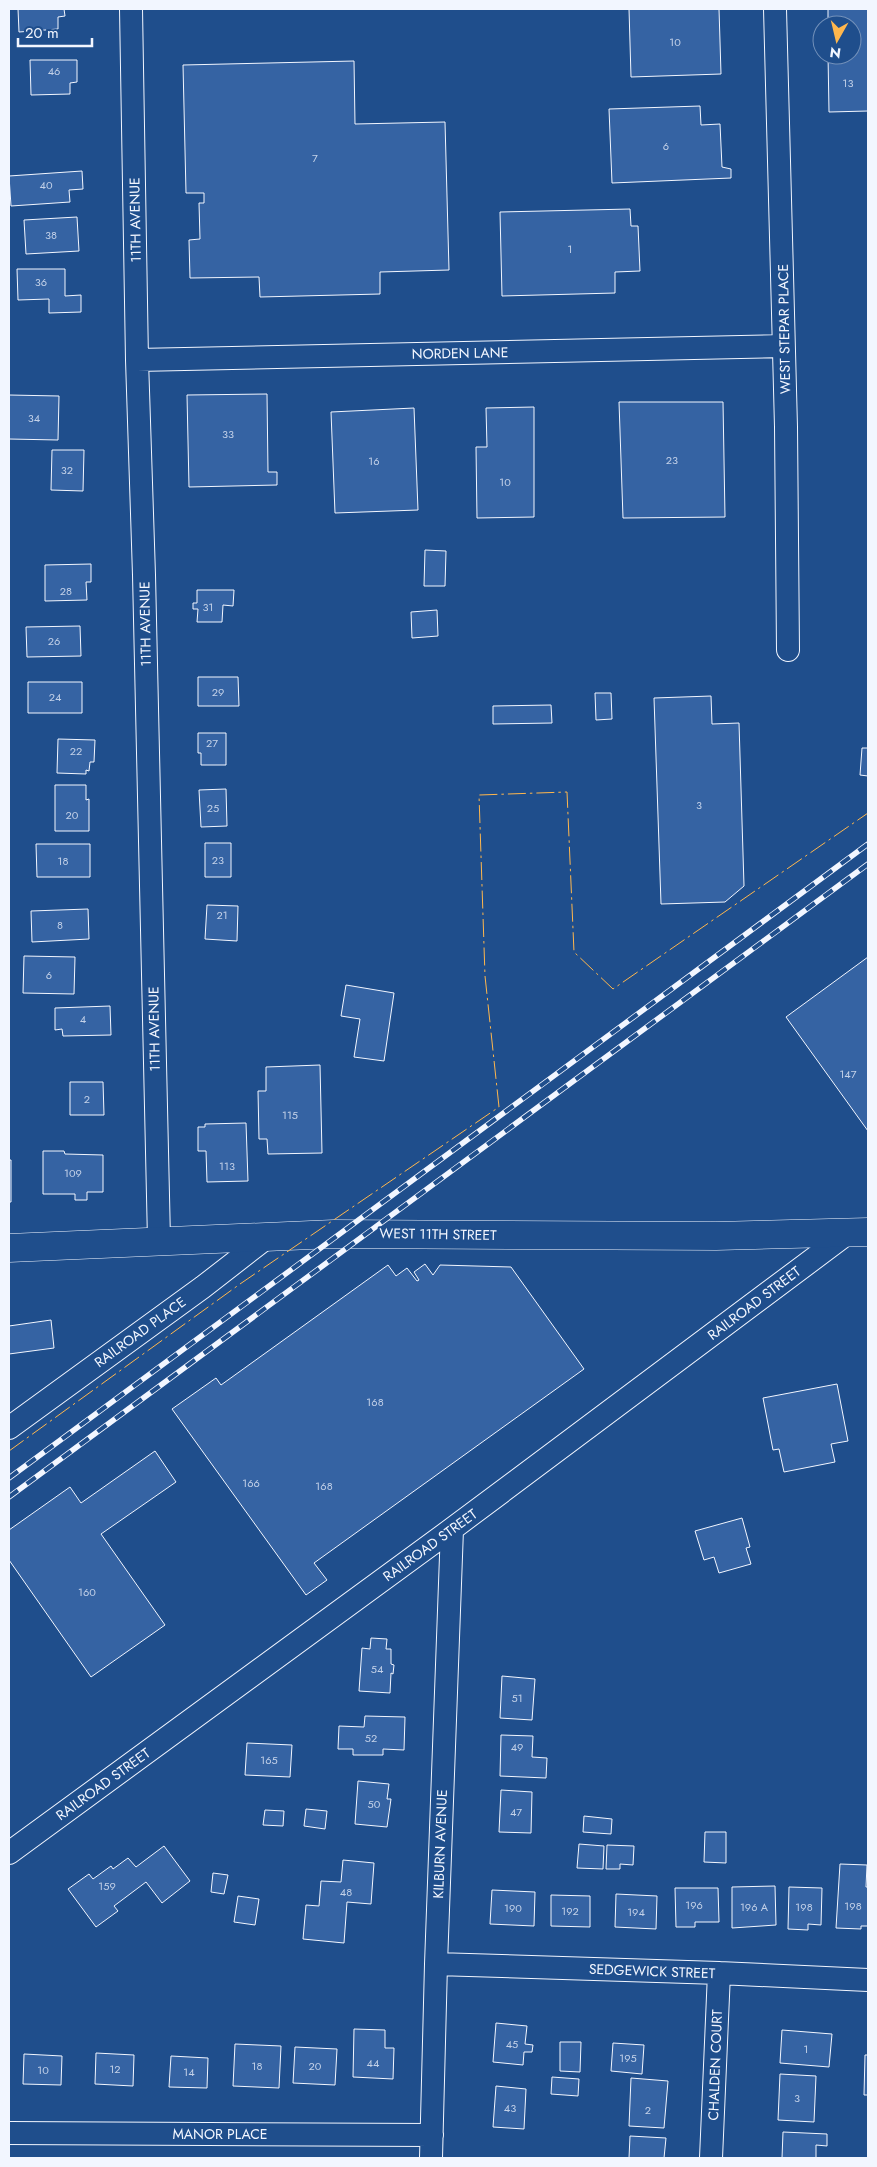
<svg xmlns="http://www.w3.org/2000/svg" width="877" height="2167" viewBox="0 0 877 2167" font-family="Jost,sans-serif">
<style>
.building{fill:#3563a3;stroke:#f2f6ff}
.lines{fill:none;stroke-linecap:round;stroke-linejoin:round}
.street-casing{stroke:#f2f6ff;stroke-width:24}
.secondary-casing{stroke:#f2f6ff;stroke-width:29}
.street{stroke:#1f4e8c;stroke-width:22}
.secondary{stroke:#1f4e8c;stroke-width:28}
.rail-casing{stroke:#f2f6ff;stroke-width:5.5}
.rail{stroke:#1f4e8c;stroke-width:4;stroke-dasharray:11;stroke-linecap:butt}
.power{stroke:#ffb74d;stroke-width:1;stroke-dasharray:18 4 2.5 4;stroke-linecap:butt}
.labels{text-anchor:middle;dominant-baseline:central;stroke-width:4;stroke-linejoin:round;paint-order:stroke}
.number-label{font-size:11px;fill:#c3d1e8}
.street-label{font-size:14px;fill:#f2f6ff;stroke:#1f4e8c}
</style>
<rect width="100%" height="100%" fill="#1f4e8c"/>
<path class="building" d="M 18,9 L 64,9 L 65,16 L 58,17 L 58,29 L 19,32 Z
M 629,9 L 719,9 L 721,74 L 631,77 Z
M 828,9 L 868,9 L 868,111 L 829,112 L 828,55 L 852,55 L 852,25 L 828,25 Z
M 30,60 L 77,60 L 77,82 L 70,83 L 70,94 L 31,95 Z
M 354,61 L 355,124 L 445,122 L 449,270 L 380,272 L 380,294 L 260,297 L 259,277 L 190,278 L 189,240 L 200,239 L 199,203 L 204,203 L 204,193 L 186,193 L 183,65 Z
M 700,106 L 701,125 L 720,124 L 722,167 L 731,169 L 731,178 L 612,183 L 609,109 Z
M 82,171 L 83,189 L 69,190 L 70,202 L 11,206 L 9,176 Z
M 630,209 L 631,226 L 638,226 L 640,271 L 615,272 L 615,293 L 502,296 L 500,212 Z
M 77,217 L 79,251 L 26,254 L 24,220 Z
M 17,269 L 65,269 L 65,296 L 81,295 L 81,312 L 49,313 L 49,299 L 18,300 Z
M 267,394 L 268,472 L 277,472 L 277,485 L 189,487 L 187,395 Z
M 9,395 L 59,396 L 58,440 L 9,439 Z
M 619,402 L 723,402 L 725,517 L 623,518 Z
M 534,407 L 534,517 L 477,518 L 476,447 L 487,447 L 486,408 Z
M 414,408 L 418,510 L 335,513 L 331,412 Z
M 52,450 L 84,450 L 83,491 L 51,490 Z
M 425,550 L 446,551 L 445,586 L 424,586 Z
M 91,564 L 91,582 L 86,582 L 87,600 L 45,601 L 45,565 Z
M 197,590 L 234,590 L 233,606 L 223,605 L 222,622 L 197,622 L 198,609 L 193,609 L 193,603 L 197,603 Z
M 437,610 L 438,636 L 412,638 L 411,612 Z
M 80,626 L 81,656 L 27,657 L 26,627 Z
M 198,677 L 238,677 L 239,706 L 198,706 Z
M 28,682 L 82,682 L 82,713 L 28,713 Z
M 595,693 L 611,693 L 612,719 L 596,720 Z
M 711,696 L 712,724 L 739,723 L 744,886 L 725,902 L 661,904 L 654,698 Z
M 551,705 L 552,723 L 493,724 L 493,706 Z
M 198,733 L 226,733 L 226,765 L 201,765 L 201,753 L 198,753 Z
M 58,739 L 95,740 L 94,762 L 90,762 L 89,771 L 86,770 L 86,774 L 57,773 Z
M 862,748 L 868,748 L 868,776 L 860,775 Z
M 55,785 L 86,785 L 86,800 L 89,799 L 89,831 L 55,831 Z
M 226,789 L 227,826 L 201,827 L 199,790 Z
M 205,843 L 231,843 L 231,877 L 205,877 Z
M 36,844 L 90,844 L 90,877 L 37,877 Z
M 207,905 L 238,906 L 237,941 L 205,939 Z
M 88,909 L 89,939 L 32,942 L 31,911 Z
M 24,956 L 75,957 L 74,994 L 23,993 Z
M 868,957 L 868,1131 L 786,1017 Z
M 346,985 L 394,993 L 384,1061 L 354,1057 L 360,1019 L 341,1016 Z
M 110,1006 L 111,1035 L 63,1036 L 62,1029 L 55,1030 L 55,1008 Z
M 320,1065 L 322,1153 L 268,1154 L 267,1139 L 259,1139 L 258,1091 L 266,1091 L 266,1067 Z
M 70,1082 L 103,1082 L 104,1115 L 70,1115 Z
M 246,1123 L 248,1181 L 207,1182 L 206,1151 L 198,1151 L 198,1127 L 205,1127 L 205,1124 Z
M 43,1151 L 64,1151 L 65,1154 L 103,1155 L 103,1192 L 87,1192 L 87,1200 L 75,1200 L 75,1194 L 43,1194 Z
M 9,1160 L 11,1160 L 11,1202 L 9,1202 Z
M 425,1264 L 433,1275 L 440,1265 L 511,1267 L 584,1369 L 314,1563 L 327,1580 L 306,1595 L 172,1409 L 216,1378 L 221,1385 L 388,1265 L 396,1276 L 407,1268 L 417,1281 L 419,1280 L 414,1272 Z
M 51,1320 L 54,1348 L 9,1354 L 9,1326 Z
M 837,1384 L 848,1441 L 831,1444 L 835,1462 L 784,1472 L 779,1449 L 773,1450 L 763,1398 Z
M 155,1451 L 176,1482 L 101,1534 L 165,1625 L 91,1677 L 9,1560 L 9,1530 L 70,1487 L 81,1503 Z
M 742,1518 L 750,1547 L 746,1548 L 751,1564 L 719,1573 L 714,1557 L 704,1560 L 695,1531 Z
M 371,1638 L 387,1639 L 386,1649 L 391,1649 L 391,1664 L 394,1665 L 393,1674 L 391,1673 L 390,1693 L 359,1691 L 362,1648 L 370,1649 Z
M 502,1676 L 535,1679 L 532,1720 L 500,1718 Z
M 365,1716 L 405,1717 L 404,1750 L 383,1749 L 383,1755 L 353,1755 L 353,1749 L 338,1749 L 339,1726 L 364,1727 Z
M 501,1735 L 533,1736 L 532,1757 L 547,1758 L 546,1778 L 500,1776 Z
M 247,1743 L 292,1745 L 290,1777 L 245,1775 Z
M 358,1781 L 389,1784 L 387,1799 L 391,1799 L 387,1827 L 355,1824 Z
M 501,1790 L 532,1792 L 531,1833 L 499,1832 Z
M 306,1809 L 327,1811 L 325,1829 L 304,1826 Z
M 265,1810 L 284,1811 L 283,1826 L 263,1825 Z
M 584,1816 L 612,1819 L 611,1834 L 583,1832 Z
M 705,1832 L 726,1832 L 726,1863 L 704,1862 Z
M 579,1844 L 604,1846 L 603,1869 L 577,1868 Z
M 607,1845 L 634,1846 L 633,1865 L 620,1864 L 620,1869 L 606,1869 Z
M 164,1846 L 190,1881 L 162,1903 L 146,1882 L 114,1906 L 118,1911 L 96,1927 L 68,1889 L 89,1874 L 93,1879 L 111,1866 L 113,1869 L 128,1858 L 136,1867 Z
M 343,1860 L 374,1863 L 371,1904 L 347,1902 L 344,1943 L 303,1939 L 306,1905 L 319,1906 L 321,1881 L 341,1882 Z
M 840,1864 L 867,1865 L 866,1887 L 868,1887 L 868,1926 L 861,1926 L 861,1929 L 836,1928 Z
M 213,1873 L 228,1875 L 224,1894 L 211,1892 Z
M 775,1886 L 776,1925 L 732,1928 L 732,1887 Z
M 789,1887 L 822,1888 L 821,1925 L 808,1924 L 808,1930 L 788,1929 Z
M 675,1888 L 718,1888 L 719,1922 L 695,1922 L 695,1927 L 676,1927 Z
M 492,1890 L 535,1892 L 534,1926 L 490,1924 Z
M 616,1894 L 657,1896 L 656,1929 L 615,1927 Z
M 551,1895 L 590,1896 L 590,1927 L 551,1926 Z
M 238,1896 L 259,1899 L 255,1925 L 234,1922 Z
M 496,2023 L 527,2026 L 525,2044 L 533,2045 L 532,2052 L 524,2052 L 523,2065 L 493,2062 Z
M 354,2029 L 385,2030 L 385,2048 L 394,2048 L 393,2079 L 353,2077 Z
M 782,2030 L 832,2034 L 829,2067 L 780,2063 Z
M 560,2042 L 581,2042 L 580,2072 L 560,2071 Z
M 613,2043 L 644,2045 L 642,2074 L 611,2071 Z
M 235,2044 L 281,2046 L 279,2088 L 233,2086 Z
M 295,2047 L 337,2049 L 335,2085 L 293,2083 Z
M 96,2053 L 134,2055 L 133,2086 L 95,2084 Z
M 24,2054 L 62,2056 L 61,2085 L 23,2084 Z
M 865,2055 L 868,2055 L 868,2095 L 864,2095 Z
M 171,2056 L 208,2058 L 207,2088 L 169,2087 Z
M 780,2074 L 816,2076 L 814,2122 L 778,2120 Z
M 552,2077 L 579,2079 L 578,2096 L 551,2094 Z
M 631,2078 L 668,2081 L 664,2128 L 629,2126 Z
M 496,2086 L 526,2089 L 524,2129 L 493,2127 Z
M 783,2132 L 827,2134 L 827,2146 L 816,2145 L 816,2158 L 782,2158 Z
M 630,2136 L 666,2138 L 664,2158 L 629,2158 Z"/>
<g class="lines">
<defs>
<path id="street" d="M 131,9 L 137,360 L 144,575 L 159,1240
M 775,9 L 786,427 L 788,650
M 137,360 L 783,346
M 9,1428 L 203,1287 L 270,1235
M 9,1853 L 452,1529 L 848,1233
M 436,1964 L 719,1973 L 868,1980
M 9,2133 L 432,2135
M 431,2158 L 436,1964 L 452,1529
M 711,2158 L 719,1973"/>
<path id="secondary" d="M 9,1248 L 334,1234 L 716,1236 L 868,1232"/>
</defs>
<use href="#street" class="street-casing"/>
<use href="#secondary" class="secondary-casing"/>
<use href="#street" class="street"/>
<use href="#secondary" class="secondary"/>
<defs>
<path id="rail" d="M 9,1478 L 868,844
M 9,1497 L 868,864"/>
</defs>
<use href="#rail" class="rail-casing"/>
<use href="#rail" class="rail"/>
<path class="power" d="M 9,1451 L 240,1284 L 499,1107 L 485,976 L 479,795 L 567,792 L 574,952 L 613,989 L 868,813"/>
</g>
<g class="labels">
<g class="number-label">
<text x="675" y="42">10</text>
<text x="54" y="71">46</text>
<text x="848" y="83">13</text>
<text x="666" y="146">6</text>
<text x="315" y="158">7</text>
<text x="46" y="185">40</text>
<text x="51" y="235">38</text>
<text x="570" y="249">1</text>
<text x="41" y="282">36</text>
<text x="34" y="418">34</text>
<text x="228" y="434">33</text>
<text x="672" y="460">23</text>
<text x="374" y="461">16</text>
<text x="67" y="470">32</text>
<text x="505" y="482">10</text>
<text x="66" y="591">28</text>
<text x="208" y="607">31</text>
<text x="54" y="641">26</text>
<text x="218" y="692">29</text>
<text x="55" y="697">24</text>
<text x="212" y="743">27</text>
<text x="76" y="751">22</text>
<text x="699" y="805">3</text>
<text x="213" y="808">25</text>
<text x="72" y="815">20</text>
<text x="218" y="860">23</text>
<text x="63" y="861">18</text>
<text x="222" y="915">21</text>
<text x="60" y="925">8</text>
<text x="49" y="975">6</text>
<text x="83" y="1019">4</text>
<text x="848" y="1074">147</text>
<text x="87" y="1099">2</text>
<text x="290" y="1115">115</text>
<text x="227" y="1166">113</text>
<text x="73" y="1173">109</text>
<text x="375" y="1402">168</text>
<text x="251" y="1483">166</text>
<text x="324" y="1486">168</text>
<text x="87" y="1592">160</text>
<text x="377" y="1669">54</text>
<text x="517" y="1698">51</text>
<text x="371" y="1738">52</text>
<text x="517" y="1747">49</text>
<text x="269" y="1760">165</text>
<text x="374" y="1804">50</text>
<text x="516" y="1812">47</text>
<text x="107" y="1886">159</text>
<text x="346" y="1892">48</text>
<text x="694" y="1905">196</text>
<text x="853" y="1906">198</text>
<text x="754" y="1907">196 A</text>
<text x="804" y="1907">198</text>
<text x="513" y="1908">190</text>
<text x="570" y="1911">192</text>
<text x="636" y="1912">194</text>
<text x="512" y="2044">45</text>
<text x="806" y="2049">1</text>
<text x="628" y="2058">195</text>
<text x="373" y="2063">44</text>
<text x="257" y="2066">18</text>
<text x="315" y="2066">20</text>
<text x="115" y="2069">12</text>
<text x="43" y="2070">10</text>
<text x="189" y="2072">14</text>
<text x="797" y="2098">3</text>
<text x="510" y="2108">43</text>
<text x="648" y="2110">2</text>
</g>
<g class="street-label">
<text transform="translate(135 220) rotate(-91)">11TH AVENUE</text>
<text transform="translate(784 329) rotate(-91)">WEST STEPAR PLACE</text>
<text transform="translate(460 353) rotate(-1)">NORDEN LANE</text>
<text transform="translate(145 624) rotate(-91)">11TH AVENUE</text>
<text transform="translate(154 1029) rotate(-91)">11TH AVENUE</text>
<text transform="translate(438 1234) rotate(1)">WEST 11TH STREET</text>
<text transform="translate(754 1303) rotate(-37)">RAILROAD STREET</text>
<text transform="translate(140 1332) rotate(-36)">RAILROAD PLACE</text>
<text transform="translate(430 1545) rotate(-36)">RAILROAD STREET</text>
<text transform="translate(103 1784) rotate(-36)">RAILROAD STREET</text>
<text transform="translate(440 1844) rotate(-88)">KILBURN AVENUE</text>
<text transform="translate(652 1971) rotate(2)">SEDGEWICK STREET</text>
<text transform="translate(715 2065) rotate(-88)">CHALDEN COURT</text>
<text x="220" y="2134">MANOR PLACE</text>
</g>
</g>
<rect width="877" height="2167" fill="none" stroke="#f2f6ff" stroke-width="20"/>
<g transform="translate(837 40) rotate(188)"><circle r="24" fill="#1f4e8c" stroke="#7391ba"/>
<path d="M0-4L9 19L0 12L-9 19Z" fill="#ffb74d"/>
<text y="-8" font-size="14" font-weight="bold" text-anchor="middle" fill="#f2f6ff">N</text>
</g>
<path d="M18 38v8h74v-8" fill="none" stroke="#f2f6ff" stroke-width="2.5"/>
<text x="25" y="38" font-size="15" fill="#f2f6ff" stroke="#1f4e8c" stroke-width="4" paint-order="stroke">20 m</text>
</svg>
